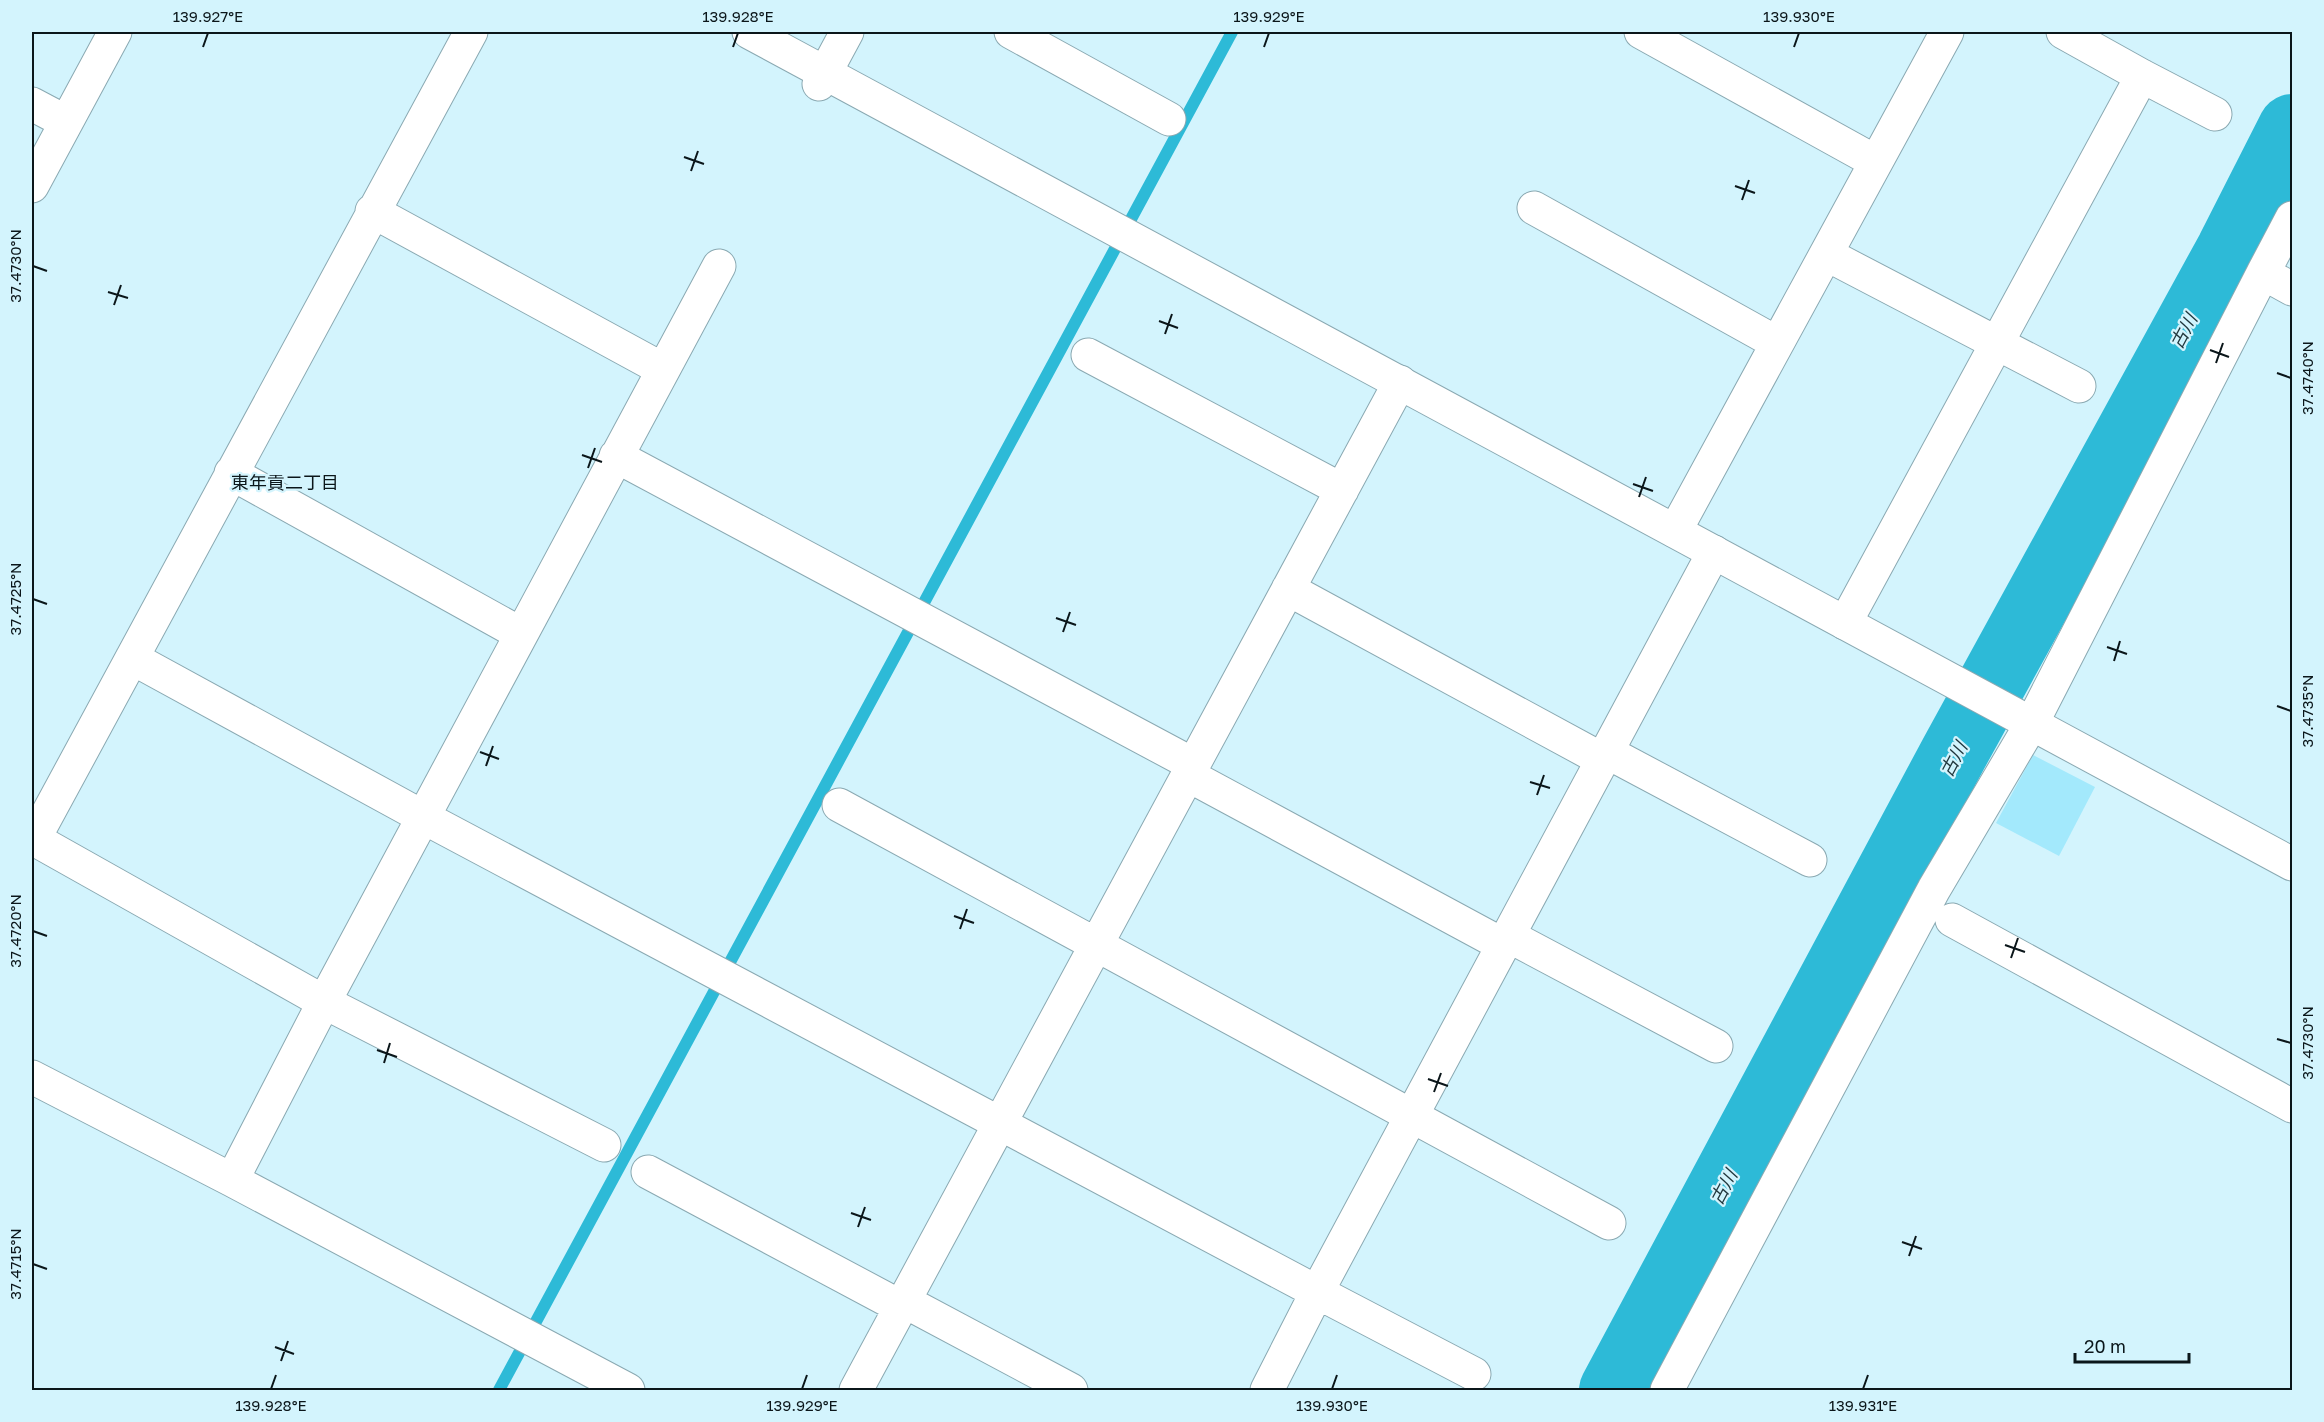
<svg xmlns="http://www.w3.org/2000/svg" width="2324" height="1422" viewBox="0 0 2324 1422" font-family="'Golos Text','Noto Sans JP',sans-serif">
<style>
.green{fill:#a3e9fc}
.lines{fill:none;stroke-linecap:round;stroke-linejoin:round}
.stream{stroke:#2dbad7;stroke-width:12}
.river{stroke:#2dbad7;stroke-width:68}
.street-casing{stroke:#8aa9b2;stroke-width:35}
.secondary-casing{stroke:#8aa9b2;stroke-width:35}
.street{stroke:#fff;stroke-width:33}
.secondary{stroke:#fff;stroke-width:33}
.ticks{fill:none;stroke:#0b161a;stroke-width:2}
.labels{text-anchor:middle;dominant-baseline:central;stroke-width:4.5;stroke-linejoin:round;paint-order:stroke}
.water-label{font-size:18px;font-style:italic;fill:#1f353b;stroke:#d3f4fd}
.neighbourhood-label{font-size:18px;fill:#0b161a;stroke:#d3f4fd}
.neatline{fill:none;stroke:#0b161a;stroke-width:2}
.ticks-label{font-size:15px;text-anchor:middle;fill:#0b161a}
</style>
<rect width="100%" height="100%" fill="#d3f4fd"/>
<path class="green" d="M 2033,755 L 2095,787 L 2059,856 L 1996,823 Z"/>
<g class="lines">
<path class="stream" d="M 499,1390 L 1232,32"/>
<path class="river" d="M 1613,1390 L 1954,753 L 2230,250 L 2292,128"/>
<defs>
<path id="street" d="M 471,32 L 34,839 L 324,1002 L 604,1145
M 1011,32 L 1169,119
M 1641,32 L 1876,162
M 2063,32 L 2142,76 L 2215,114
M 819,84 L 847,32
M 32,104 L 66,122
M 32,186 L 115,32
M 1534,208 L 1777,343
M 372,211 L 662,369
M 2292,218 L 2263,273 L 2292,289
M 1826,254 L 2079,386
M 1088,355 L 1342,490
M 616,456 L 1194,765
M 231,473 L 521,634
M 1675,531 L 1947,32
M 1288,589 L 1603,760
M 1845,623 L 2142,76
M 132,658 L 423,817 L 1317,1292 L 1714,552
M 1607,752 L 1810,860
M 1188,775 L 1503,945
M 839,805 L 1609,1223
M 1952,920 L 2292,1106
M 1509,936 L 1716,1046
M 32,1077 L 232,1180 L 628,1390
M 648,1172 L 901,1307
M 232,1180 L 324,1002 L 719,266
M 904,1301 L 1071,1390
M 856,1390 L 1400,382
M 1267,1390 L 1317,1292 L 1474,1374
M 1667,1390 L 1934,889 L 2032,723 L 2263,273"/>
<path id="secondary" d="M 749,32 L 2292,864"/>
</defs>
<use href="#street" class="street-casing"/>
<use href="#secondary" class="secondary-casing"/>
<use href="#street" class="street"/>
<use href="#secondary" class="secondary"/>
</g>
<path class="ticks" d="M 203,47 L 208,33M 733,47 L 738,33M 1264,47 L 1269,33M 1794,47 L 1799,33M 684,157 L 704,164M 691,171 L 698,151M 1735,186 L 1755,193M 1742,200 L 1749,180M 33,266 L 47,271M 108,292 L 128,298M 114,305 L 121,285M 1159,321 L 1178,328M 1165,334 L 1172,314M 2210,350 L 2229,357M 2216,363 L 2223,343M 2277,373 L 2291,378M 582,455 L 602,462M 588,468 L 595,448M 1633,484 L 1653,491M 1639,497 L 1646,477M 33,599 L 47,604M 1056,618 L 1076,625M 1063,632 L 1070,612M 2107,647 L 2127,654M 2114,661 L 2120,641M 2277,706 L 2291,711M 480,752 L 499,759M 486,766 L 493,746M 1530,782 L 1550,788M 1537,795 L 1544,775M 954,916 L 974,923M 960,929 L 967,909M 33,931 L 47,936M 2005,945 L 2025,952M 2011,958 L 2018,938M 2277,1039 L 2291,1043M 377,1050 L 397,1057M 384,1063 L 390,1043M 1428,1079 L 1448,1086M 1434,1092 L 1441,1073M 851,1213 L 871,1220M 858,1227 L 865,1207M 1902,1242 L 1922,1249M 1909,1256 L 1916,1236M 33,1264 L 47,1269M 275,1347 L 294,1354M 281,1361 L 288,1341M 271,1389 L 276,1375M 802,1389 L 807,1375M 1332,1389 L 1337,1375M 1863,1389 L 1868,1375"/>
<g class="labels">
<g class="water-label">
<text transform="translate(2183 331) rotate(-62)">古川</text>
<text transform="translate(1953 759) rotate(-62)">古川</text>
<text transform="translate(1723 1187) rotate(-62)">古川</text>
</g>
<g class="neighbourhood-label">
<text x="285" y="482">東年貢二丁目</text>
</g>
</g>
<rect width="2324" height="1422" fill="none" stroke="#d3f4fd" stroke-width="66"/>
<path d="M2075 1353v9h114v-9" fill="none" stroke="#0b161a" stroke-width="3"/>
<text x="2084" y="1353" font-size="18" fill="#0b161a" stroke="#d3f4fd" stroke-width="4.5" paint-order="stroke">20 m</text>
<rect x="33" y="33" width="2258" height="1356" class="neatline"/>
<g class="ticks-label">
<text x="208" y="22">139.927°E</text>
<text x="738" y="22">139.928°E</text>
<text x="1269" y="22">139.929°E</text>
<text x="1799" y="22">139.930°E</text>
<text transform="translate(16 266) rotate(-90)" y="5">37.4730°N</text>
<text transform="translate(2308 378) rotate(-90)" y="5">37.4740°N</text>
<text transform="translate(16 599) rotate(-90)" y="5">37.4725°N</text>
<text transform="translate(2308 711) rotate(-90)" y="5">37.4735°N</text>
<text transform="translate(16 931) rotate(-90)" y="5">37.4720°N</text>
<text transform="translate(2308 1043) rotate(-90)" y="5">37.4730°N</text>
<text transform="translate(16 1264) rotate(-90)" y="5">37.4715°N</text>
<text x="271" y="1411">139.928°E</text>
<text x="802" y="1411">139.929°E</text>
<text x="1332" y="1411">139.930°E</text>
<text x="1863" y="1411">139.931°E</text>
</g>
</svg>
